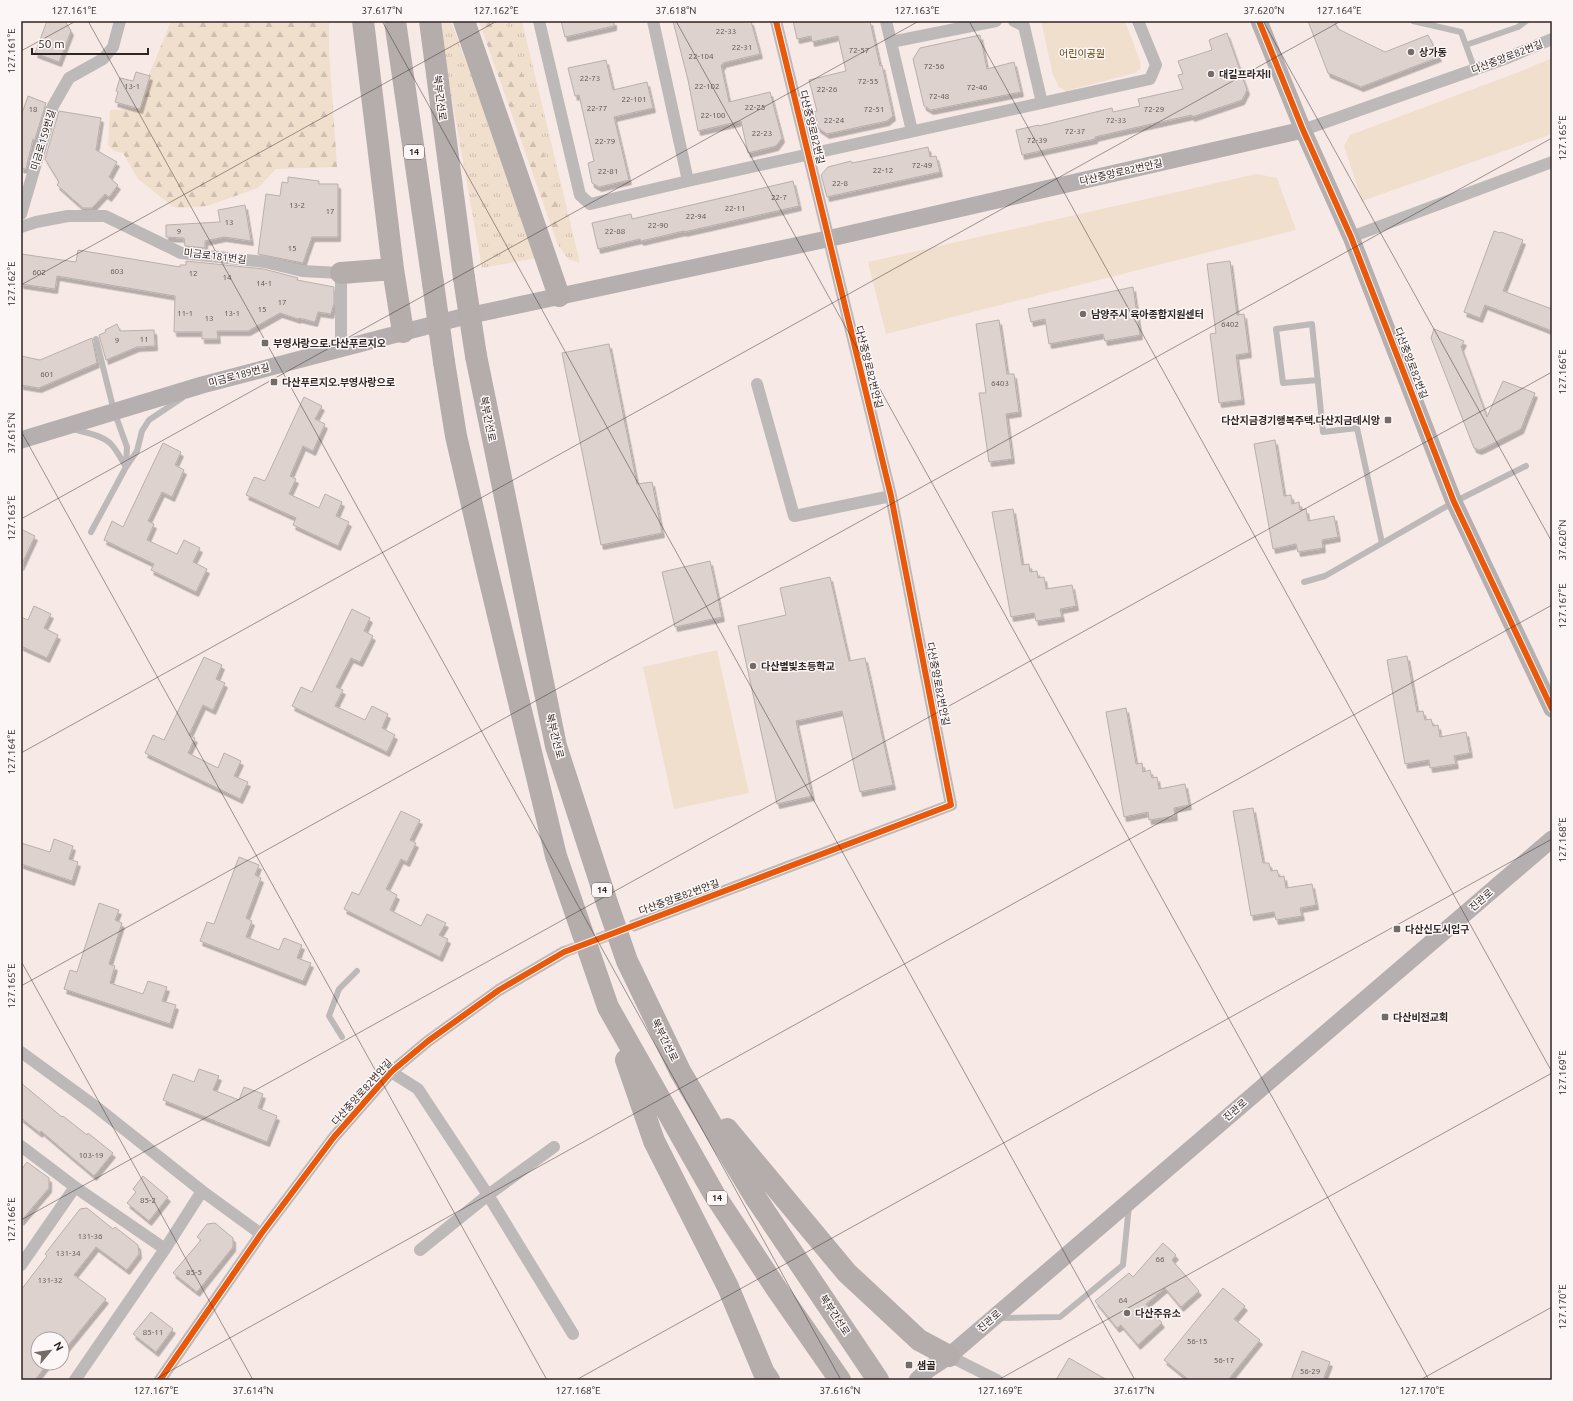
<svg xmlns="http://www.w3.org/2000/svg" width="1573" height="1401" viewBox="0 0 1573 1401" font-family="Ubuntu,'Noto Sans KR',sans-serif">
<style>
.grass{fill:url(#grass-tufts)}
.forest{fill:url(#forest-firs)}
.green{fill:#f1dfcd}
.building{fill:#ddd2ce;stroke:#b9afac;filter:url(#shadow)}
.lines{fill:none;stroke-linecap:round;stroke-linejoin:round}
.street-tunnel{stroke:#cfc2bf;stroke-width:12;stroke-dasharray:12 6;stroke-linecap:butt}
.lane{stroke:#beb9b9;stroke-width:6}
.street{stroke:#beb9b9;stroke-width:12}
.secondary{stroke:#b6afb0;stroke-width:17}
.highway{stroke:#b5adac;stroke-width:22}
.highway-bridge{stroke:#b5adac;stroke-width:22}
.cycleway-casing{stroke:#fcf7f6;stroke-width:8}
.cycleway{stroke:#e8590c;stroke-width:6}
.ticks{fill:none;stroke:#2e2523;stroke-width:1;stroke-opacity:0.45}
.poi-dot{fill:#746a67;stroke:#fcf7f6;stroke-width:1.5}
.labels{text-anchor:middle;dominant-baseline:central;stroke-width:3;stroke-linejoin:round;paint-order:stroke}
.number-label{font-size:8px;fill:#5a504e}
.shield{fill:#fcf7f6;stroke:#6c6462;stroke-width:1}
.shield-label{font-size:9px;font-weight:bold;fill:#2e2523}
.poi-label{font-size:10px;font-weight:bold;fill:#2e2523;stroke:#fcf7f6;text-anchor:start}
.park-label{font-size:10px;fill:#5e4008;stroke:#fcf7f6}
.street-label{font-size:10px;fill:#2e2523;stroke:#fcf7f6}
.neatline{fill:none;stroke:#2e2523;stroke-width:1.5}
.ticks-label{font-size:10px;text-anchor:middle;fill:#2e2523}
</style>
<defs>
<pattern id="grass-tufts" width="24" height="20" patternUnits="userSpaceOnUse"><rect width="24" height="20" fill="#f1dfcd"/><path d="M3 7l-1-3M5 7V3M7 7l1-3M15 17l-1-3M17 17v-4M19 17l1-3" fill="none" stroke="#cfbfb0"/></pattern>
<pattern id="forest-firs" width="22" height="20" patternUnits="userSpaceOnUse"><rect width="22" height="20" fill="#f1dfcd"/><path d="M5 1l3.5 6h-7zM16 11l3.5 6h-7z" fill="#cfbfb0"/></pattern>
<filter id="shadow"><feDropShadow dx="2.5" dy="4.5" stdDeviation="0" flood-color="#0004"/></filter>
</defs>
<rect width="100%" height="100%" fill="#f7e9e6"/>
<path class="grass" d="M 438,21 L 451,21 L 537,258 L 482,268 Z
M 479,21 L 522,21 L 580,263 L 568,259 L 558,245 Z"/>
<path class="forest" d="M 171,21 L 329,21 L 329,51 L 337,167 L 276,169 L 258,188 L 207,206 L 178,208 L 172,206 L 138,179 L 123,153 L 114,151 L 108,145 L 110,110 L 135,109 Z
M 479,21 L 505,21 L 524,79 L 564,230 L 563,239 L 555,236 Z"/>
<path class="green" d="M 1041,21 L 1125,21 L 1140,61 L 1141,68 L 1135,73 L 1066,91 L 1059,87 L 1053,75 Z
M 1552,58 L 1552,134 L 1362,201 L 1344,146 L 1350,135 L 1519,72 Z
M 1256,174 L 1277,178 L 1296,230 L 886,334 L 868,262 Z
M 717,650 L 749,793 L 674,809 L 643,667 Z"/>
<path class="building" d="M 47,21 L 65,21 L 71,31 L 59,62 L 35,53 Z
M 561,21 L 614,21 L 614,26 L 565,37 Z
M 673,21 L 751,21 L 760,54 L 723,63 L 723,65 L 721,65 L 729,102 L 770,92 L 782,138 L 776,146 L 748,153 L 741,121 L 698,131 L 688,80 Z
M 793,21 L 870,21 L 880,66 L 882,65 L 893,116 L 887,121 L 827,134 L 818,128 L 814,112 L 817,111 L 809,80 L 846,71 L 838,36 L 812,42 L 811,36 L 797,39 Z
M 1308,21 L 1334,21 L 1338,29 L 1385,52 L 1428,35 L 1439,57 L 1361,87 L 1328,73 Z
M 1227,33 L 1247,90 L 1242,100 L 1192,117 L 1192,115 L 1138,127 L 1095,137 L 1095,139 L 1022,155 L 1016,130 L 1039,125 L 1039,126 L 1112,108 L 1113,112 L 1140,106 L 1138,99 L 1183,89 L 1178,75 L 1183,74 L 1178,61 L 1212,50 L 1209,40 Z
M 980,35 L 987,69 L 1014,62 L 1021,92 L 931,110 L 924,106 L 913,59 L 920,48 Z
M 606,60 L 613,90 L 647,82 L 653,108 L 614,117 L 629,180 L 599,187 L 592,183 L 588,163 L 594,161 L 579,95 L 575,96 L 568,68 Z
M 136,72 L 150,76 L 140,109 L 115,102 L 118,92 L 116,91 L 120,78 L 133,81 Z
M 28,96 L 46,103 L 34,142 L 33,139 L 26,169 L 21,168 L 21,116 Z
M 59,111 L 101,118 L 96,150 L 117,162 L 109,177 L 118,185 L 109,197 L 105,194 L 92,208 L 83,208 L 57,185 L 59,182 L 45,159 Z
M 928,147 L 930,157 L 936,156 L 940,172 L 827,197 L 821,175 L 828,167 L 851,161 L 852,163 L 882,157 Z
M 288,177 L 319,181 L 319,184 L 338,184 L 338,237 L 312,237 L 303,263 L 258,254 L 266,194 L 280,196 L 282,182 L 288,183 Z
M 793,181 L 799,206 L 684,232 L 684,231 L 641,241 L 640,239 L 598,249 L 592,223 L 631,214 L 632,219 Z
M 245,205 L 251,241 L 224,237 L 205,241 L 205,248 L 185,246 L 184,238 L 166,237 L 166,225 L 220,222 L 218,210 Z
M 1494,231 L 1500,233 L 1501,232 L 1523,240 L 1503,291 L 1552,309 L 1552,331 L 1485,305 L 1480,318 L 1464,312 Z
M 78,250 L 180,267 L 180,265 L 186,265 L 186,261 L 264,269 L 298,278 L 297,280 L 334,287 L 334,303 L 331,314 L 318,312 L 315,322 L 299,318 L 298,319 L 280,313 L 248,331 L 217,331 L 218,339 L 202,339 L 202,332 L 174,332 L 175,296 L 57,276 L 55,289 L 21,284 L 21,254 L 76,262 Z
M 1230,261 L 1237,315 L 1244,314 L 1249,353 L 1236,355 L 1242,400 L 1219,403 L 1210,334 L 1216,333 L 1207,264 Z
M 1133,287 L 1140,335 L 1105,341 L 1103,334 L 1049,344 L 1045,319 L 1031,322 L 1028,309 Z
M 999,320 L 1007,374 L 1014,374 L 1019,412 L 1006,414 L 1012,459 L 989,462 L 979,393 L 986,393 L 976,324 Z
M 117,324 L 120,331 L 154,330 L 155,346 L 137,347 L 106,360 L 99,335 L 106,332 L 105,330 Z
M 1434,329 L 1464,341 L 1461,347 L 1487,417 L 1503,381 L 1535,393 L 1521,429 L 1484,448 L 1479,450 L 1474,448 L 1431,338 Z
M 92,338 L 97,363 L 39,388 L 21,385 L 21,356 L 40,360 Z
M 609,344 L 637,484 L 652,482 L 662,533 L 601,545 L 562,353 Z
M 304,397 L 322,406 L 315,419 L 325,424 L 313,451 L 303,446 L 290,476 L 296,479 L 289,494 L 319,508 L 325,494 L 342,502 L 336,516 L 349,522 L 338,546 L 293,525 L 296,518 L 246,495 L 254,477 L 265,481 Z
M 1275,440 L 1284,496 L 1291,495 L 1292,504 L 1299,502 L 1300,510 L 1306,509 L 1308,521 L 1334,516 L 1338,537 L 1322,540 L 1323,548 L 1298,552 L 1296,544 L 1273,549 L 1254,444 Z
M 163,443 L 181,452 L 175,465 L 184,470 L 172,497 L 162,492 L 148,521 L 154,524 L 147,540 L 177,554 L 184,540 L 200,548 L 193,562 L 207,569 L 196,592 L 151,570 L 154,564 L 104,540 L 112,521 L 123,527 Z
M 1013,509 L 1022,565 L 1029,564 L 1030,572 L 1037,571 L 1038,578 L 1044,577 L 1046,589 L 1072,585 L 1076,606 L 1060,609 L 1062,617 L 1036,621 L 1034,613 L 1011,617 L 992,512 Z
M 21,529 L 35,536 L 21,566 Z
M 710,561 L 722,617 L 675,627 L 662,572 Z
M 830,577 L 849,661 L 865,658 L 893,785 L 860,792 L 842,711 L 796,721 L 812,796 L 777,804 L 738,626 L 786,615 L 780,588 Z
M 34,606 L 51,614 L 44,628 L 58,635 L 47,658 L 21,646 L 21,617 L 28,620 Z
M 352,609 L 370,618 L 364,631 L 373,636 L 360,662 L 351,658 L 336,687 L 343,690 L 335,706 L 365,720 L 372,706 L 388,714 L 382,728 L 395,735 L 387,752 L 292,706 L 301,687 L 312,692 Z
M 1407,656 L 1417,712 L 1423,711 L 1425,720 L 1431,719 L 1433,726 L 1438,725 L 1440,737 L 1466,732 L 1470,753 L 1454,756 L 1456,764 L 1430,768 L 1429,760 L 1405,764 L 1387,660 Z
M 204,657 L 222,665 L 216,679 L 225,683 L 213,710 L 203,705 L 189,735 L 195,738 L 188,753 L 218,768 L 224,753 L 241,761 L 234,776 L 248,782 L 240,799 L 145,753 L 153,735 L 164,740 Z
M 1126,708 L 1136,764 L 1142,763 L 1143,772 L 1150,770 L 1152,778 L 1157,777 L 1159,789 L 1185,784 L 1189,805 L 1174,808 L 1175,816 L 1149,820 L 1148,812 L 1124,817 L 1106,712 Z
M 1253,808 L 1263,863 L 1269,863 L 1271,871 L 1277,870 L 1279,877 L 1284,876 L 1286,888 L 1312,884 L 1316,905 L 1300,908 L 1302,916 L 1276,920 L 1274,912 L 1251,916 L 1233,811 Z
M 401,811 L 420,820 L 410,840 L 416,843 L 407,862 L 401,859 L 386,889 L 397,895 L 390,910 L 421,926 L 427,914 L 446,923 L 439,935 L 448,939 L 440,957 L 344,909 L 352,892 L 359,895 Z
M 54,839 L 73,846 L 69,859 L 78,862 L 72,881 L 21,864 L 21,843 L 50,852 Z
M 239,857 L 259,865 L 255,875 L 261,878 L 246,918 L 252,921 L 246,937 L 279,950 L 284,938 L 302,945 L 297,958 L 311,963 L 303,981 L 200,941 L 207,922 L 214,924 Z
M 99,903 L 119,910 L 115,920 L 122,923 L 109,964 L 115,966 L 110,983 L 143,994 L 148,981 L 167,987 L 162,1001 L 176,1005 L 170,1024 L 64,989 L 70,970 L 77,972 Z
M 199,1069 L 219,1076 L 213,1090 L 239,1100 L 244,1087 L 263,1094 L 258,1108 L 277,1116 L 267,1142 L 163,1100 L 173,1074 L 194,1082 Z
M 21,1083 L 62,1117 L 63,1116 L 87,1135 L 88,1133 L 113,1153 L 94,1176 L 41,1131 L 40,1133 L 21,1118 Z
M 27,1162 L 49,1178 L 49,1188 L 21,1221 L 21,1170 Z
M 143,1176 L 168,1197 L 149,1221 L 127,1203 L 136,1192 L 133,1189 Z
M 87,1208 L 113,1229 L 115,1227 L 138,1245 L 139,1254 L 127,1270 L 96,1247 L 74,1275 L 106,1299 L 66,1348 L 62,1344 L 62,1339 L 38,1339 L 38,1363 L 48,1363 L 35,1380 L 21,1380 L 21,1290 L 47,1256 L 45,1254 L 80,1209 Z
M 215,1223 L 233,1238 L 233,1247 L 197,1292 L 173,1273 L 201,1240 L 197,1237 L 207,1224 Z
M 1163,1243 L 1176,1255 L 1172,1260 L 1199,1291 L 1181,1307 L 1165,1288 L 1146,1304 L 1162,1323 L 1138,1345 L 1121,1325 L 1117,1328 L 1095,1301 L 1129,1273 L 1133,1277 Z
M 1223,1288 L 1245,1306 L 1234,1319 L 1260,1340 L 1228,1380 L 1189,1380 L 1164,1360 Z
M 151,1312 L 173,1329 L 156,1352 L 133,1334 Z
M 1302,1351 L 1330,1362 L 1323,1380 L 1291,1380 Z
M 1069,1358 L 1107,1380 L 1056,1380 Z"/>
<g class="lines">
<path class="street-tunnel" d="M 564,952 L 635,925"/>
<path class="lane" d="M 1413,21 L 1461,32 L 1475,70
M 1466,45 L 1518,27 L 1526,21
M 1318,380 L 1283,383 L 1276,329 L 1312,324 L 1323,432 L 1357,428 L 1382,543
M 72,429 C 84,432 101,435 110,443 C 117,450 121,459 126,467 L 137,451 L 142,431 L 149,420 L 182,398
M 91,532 L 126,467 L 127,447 L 114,411 L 96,339
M 1304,582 L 1325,576 L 1454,502 L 1526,466
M 342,1037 L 329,1016 L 339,989 L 357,971
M 999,1318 L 1060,1317 L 1123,1265 L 1129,1206"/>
<path class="street" d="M 539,21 L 580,195 L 590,204 L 688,181
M 653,21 L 688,181 L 1150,79 L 1156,65 L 1138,21
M 886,21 L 912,131
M 1014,21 L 1024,26 L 1042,103
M 891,42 L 996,21
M 1303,130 L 1507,58 L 1552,39
M 21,214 L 53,106 L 69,78 L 103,59 L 113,47 L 120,21
M 21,227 L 36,222 L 68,216 L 105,216 L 181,253 L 265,262 L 302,271 L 341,273 L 341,348
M 1351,237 L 1552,162
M 757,384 L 794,516 L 891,496
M 635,925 L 951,805 L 891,496 L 776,21
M 21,1052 L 95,1106 L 202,1191 L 261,1234
M 391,1072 L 418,1089 L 488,1195 L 573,1334
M 21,1146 L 75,1187 L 165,1249
M 420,1250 L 488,1195 L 554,1147
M 21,1265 L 75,1187
M 949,1356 L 997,1380
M 75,1380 L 165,1249 L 202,1191
M 160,1380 L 261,1234 L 334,1137 L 391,1072 L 428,1041 L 499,990 L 564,952"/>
<path class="secondary" d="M 1259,21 L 1303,130 L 1351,237 L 1454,502 L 1552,709
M 21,440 L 202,385 L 458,318 L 827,239 L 1303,130
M 917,1380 L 929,1369 L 949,1356 L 1552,839"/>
<path class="highway" d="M 363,21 L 393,269 L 403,332
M 395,21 L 433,283
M 430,21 L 464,278
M 464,21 L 559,296
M 341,273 L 393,269
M 476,356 L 556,746 L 607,903 L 627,961 L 680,1071 L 717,1134 L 755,1197 L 878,1380
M 444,362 L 456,436 L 486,565 L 556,856 L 608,1007 L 714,1194 L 776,1288 L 840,1380
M 626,1060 L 654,1141 L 728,1287 L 764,1373 L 769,1380
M 727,1129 L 847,1273 L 919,1340 L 949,1356"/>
<path class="highway-bridge" d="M 464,278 L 476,356
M 433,283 L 444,362"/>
<defs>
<path id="cycleway" d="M 1259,21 L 1303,130 L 1351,237 L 1454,502 L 1552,709
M 160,1380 L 261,1234 L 334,1137 L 391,1072 L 428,1041 L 499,990 L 564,952 L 951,805 L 891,496 L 776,21"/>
</defs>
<use href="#cycleway" class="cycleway-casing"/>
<use href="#cycleway" class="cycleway"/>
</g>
<path class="ticks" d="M 88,21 L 841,1380M 382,21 L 1135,1380M 676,21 L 1429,1380M 969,21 L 1552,1072M 1263,21 L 1552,542M 21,51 L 76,21M 21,285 L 497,21M 21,431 L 547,1380M 21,519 L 919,21M 21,753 L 1341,21M 21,961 L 253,1380M 21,986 L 1552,138M 21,1220 L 1552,372M 154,1380 L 1552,605M 576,1380 L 1552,839M 998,1380 L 1552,1073M 1420,1380 L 1552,1307"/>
<g class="poi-dot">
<circle cx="1411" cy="52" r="4"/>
<circle cx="1211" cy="74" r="4"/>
<circle cx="1083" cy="314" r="4"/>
<rect x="261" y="339" width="8" height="8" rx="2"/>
<rect x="270" y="378" width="8" height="8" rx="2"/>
<rect x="1384" y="416" width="8" height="8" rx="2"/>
<circle cx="753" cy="666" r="4"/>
<rect x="1393" y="925" width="8" height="8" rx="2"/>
<rect x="1381" y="1013" width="8" height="8" rx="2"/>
<circle cx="1127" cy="1313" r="4"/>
<rect x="905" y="1361" width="8" height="8" rx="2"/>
</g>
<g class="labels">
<g class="number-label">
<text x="726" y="31">22-33</text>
<text x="742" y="47">22-31</text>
<text x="859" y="50">72-57</text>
<text x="701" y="56">22-104</text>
<text x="934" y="66">72-56</text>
<text x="590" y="78">22-73</text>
<text x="868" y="81">72-55</text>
<text x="132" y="86">13-1</text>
<text x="707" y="86">22-102</text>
<text x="977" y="87">72-46</text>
<text x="827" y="89">22-26</text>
<text x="939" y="96">72-48</text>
<text x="634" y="99">22-101</text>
<text x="755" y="107">22-25</text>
<text x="597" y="108">22-77</text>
<text x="33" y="109">18</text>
<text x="874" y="109">72-51</text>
<text x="1154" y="109">72-29</text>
<text x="713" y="115">22-100</text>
<text x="834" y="120">22-24</text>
<text x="1116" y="120">72-33</text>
<text x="1075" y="131">72-37</text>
<text x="762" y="133">22-23</text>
<text x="1037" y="140">72-39</text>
<text x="605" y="141">22-79</text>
<text x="922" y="165">72-49</text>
<text x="883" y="170">22-12</text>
<text x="608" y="171">22-81</text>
<text x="840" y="183">22-8</text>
<text x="779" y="197">22-7</text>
<text x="297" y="205">13-2</text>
<text x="735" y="208">22-11</text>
<text x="330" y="211">17</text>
<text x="696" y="216">22-94</text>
<text x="229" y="222">13</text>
<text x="658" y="225">22-90</text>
<text x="179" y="231">9</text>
<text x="615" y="231">22-88</text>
<text x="292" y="248">15</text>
<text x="117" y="271">603</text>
<text x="39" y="272">602</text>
<text x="193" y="273">12</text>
<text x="227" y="277">14</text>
<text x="264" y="283">14-1</text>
<text x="282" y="302">17</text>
<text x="262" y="309">15</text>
<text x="185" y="313">11-1</text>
<text x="232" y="313">13-1</text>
<text x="209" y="318">13</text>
<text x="1230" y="324">6402</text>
<text x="144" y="339">11</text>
<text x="117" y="340">9</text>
<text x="47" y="374">601</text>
<text x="1000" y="383">6403</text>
<text x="91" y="1155">103-19</text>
<text x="148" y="1200">85-2</text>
<text x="90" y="1236">131-36</text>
<text x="68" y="1253">131-34</text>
<text x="1160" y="1259">66</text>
<text x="194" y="1272">85-5</text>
<text x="50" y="1280">131-32</text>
<text x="1123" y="1300">64</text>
<text x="153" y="1332">85-11</text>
<text x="1197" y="1341">56-15</text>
<text x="1224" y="1360">56-17</text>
<text x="1310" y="1371">56-29</text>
</g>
<g class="shield">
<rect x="404" y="145" width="20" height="14" rx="3"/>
<rect x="592" y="883" width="20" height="14" rx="3"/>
<rect x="707" y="1191" width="20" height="14" rx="3"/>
</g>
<g class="shield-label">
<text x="414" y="152">14</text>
<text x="602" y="890">14</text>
<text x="717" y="1198">14</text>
</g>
<g class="poi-label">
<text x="1419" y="52">상가동</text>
<text x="1219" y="74">대길프라자II</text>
<text x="1091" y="314">남양주시 육아종합지원센터</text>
<text x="273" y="343">부영사랑으로.다산푸르지오</text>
<text x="282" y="382">다산푸르지오.부영사랑으로</text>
<text x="1380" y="420" text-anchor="end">다산지금경기행복주택.다산지금데시앙</text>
<text x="761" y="666">다산별빛초등학교</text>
<text x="1405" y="929">다산신도시입구</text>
<text x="1393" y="1017">다산비전교회</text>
<text x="1135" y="1313">다산주유소</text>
<text x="917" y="1365">샘골</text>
</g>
<g class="park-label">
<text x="1082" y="53">어린이공원</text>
</g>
<g class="street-label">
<text transform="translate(1507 57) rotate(-21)">다산중앙로82번길</text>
<text transform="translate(440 98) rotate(83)">북부간선로</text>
<text transform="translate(812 127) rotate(76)">다산중앙로82번길</text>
<text transform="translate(43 140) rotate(-73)">미금로159번길</text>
<text transform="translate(1121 172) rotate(-13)">다산중앙로82번안길</text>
<text transform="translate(215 256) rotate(7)">미금로181번길</text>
<text transform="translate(1411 363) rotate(69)">다산중앙로82번길</text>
<text transform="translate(869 367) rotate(76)">다산중앙로82번안길</text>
<text transform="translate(239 375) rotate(-15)">미금로189번길</text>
<text transform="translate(488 419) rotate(79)">북부간선로</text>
<text transform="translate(938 684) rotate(79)">다산중앙로82번안길</text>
<text transform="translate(555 736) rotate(76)">북부간선로</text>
<text transform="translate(679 897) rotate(-20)">다산중앙로82번안길</text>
<text transform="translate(1481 900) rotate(-41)">진관로</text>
<text transform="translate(665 1040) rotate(64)">북부간선로</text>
<text transform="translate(362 1092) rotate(-48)">다산중앙로82번안길</text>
<text transform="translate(1235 1110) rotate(-41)">진관로</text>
<text transform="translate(835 1315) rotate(57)">북부간선로</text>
<text transform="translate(989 1321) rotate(-41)">진관로</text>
</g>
</g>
<rect width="1573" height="1401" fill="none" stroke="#fcf7f6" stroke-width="44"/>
<g transform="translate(50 1351) rotate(61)"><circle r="19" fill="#fcf7f6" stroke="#aaa3a2"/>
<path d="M0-3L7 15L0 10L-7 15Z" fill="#746a67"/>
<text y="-6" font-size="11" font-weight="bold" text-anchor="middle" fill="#2e2523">N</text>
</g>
<path d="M32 48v6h116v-6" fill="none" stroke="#2e2523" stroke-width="2"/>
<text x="38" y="48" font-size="12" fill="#2e2523" stroke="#fcf7f6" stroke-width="3" paint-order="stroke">50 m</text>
<rect x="22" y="22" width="1529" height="1357" class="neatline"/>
<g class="ticks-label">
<text x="74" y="14">127.161°E</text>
<text x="382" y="14">37.617°N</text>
<text x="496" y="14">127.162°E</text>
<text x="676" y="14">37.618°N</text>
<text x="917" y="14">127.163°E</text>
<text x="1264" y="14">37.620°N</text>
<text x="1339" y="14">127.164°E</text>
<text transform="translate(11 51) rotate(-90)" y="4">127.161°E</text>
<text transform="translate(1562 138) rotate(-90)" y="4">127.165°E</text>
<text transform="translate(11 284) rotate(-90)" y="4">127.162°E</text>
<text transform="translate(1562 372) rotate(-90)" y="4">127.166°E</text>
<text transform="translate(11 433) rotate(-90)" y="4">37.615°N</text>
<text transform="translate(11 518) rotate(-90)" y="4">127.163°E</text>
<text transform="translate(1562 540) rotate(-90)" y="4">37.620°N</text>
<text transform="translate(1562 606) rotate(-90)" y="4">127.167°E</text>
<text transform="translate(11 752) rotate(-90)" y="4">127.164°E</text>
<text transform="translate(1562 840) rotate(-90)" y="4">127.168°E</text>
<text transform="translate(11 986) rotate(-90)" y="4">127.165°E</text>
<text transform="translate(1562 1073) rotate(-90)" y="4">127.169°E</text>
<text transform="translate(11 1220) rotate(-90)" y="4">127.166°E</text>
<text transform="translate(1562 1307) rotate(-90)" y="4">127.170°E</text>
<text x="156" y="1394">127.167°E</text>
<text x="253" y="1394">37.614°N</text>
<text x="578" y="1394">127.168°E</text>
<text x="840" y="1394">37.616°N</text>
<text x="1000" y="1394">127.169°E</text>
<text x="1134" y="1394">37.617°N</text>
<text x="1422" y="1394">127.170°E</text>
</g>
</svg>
